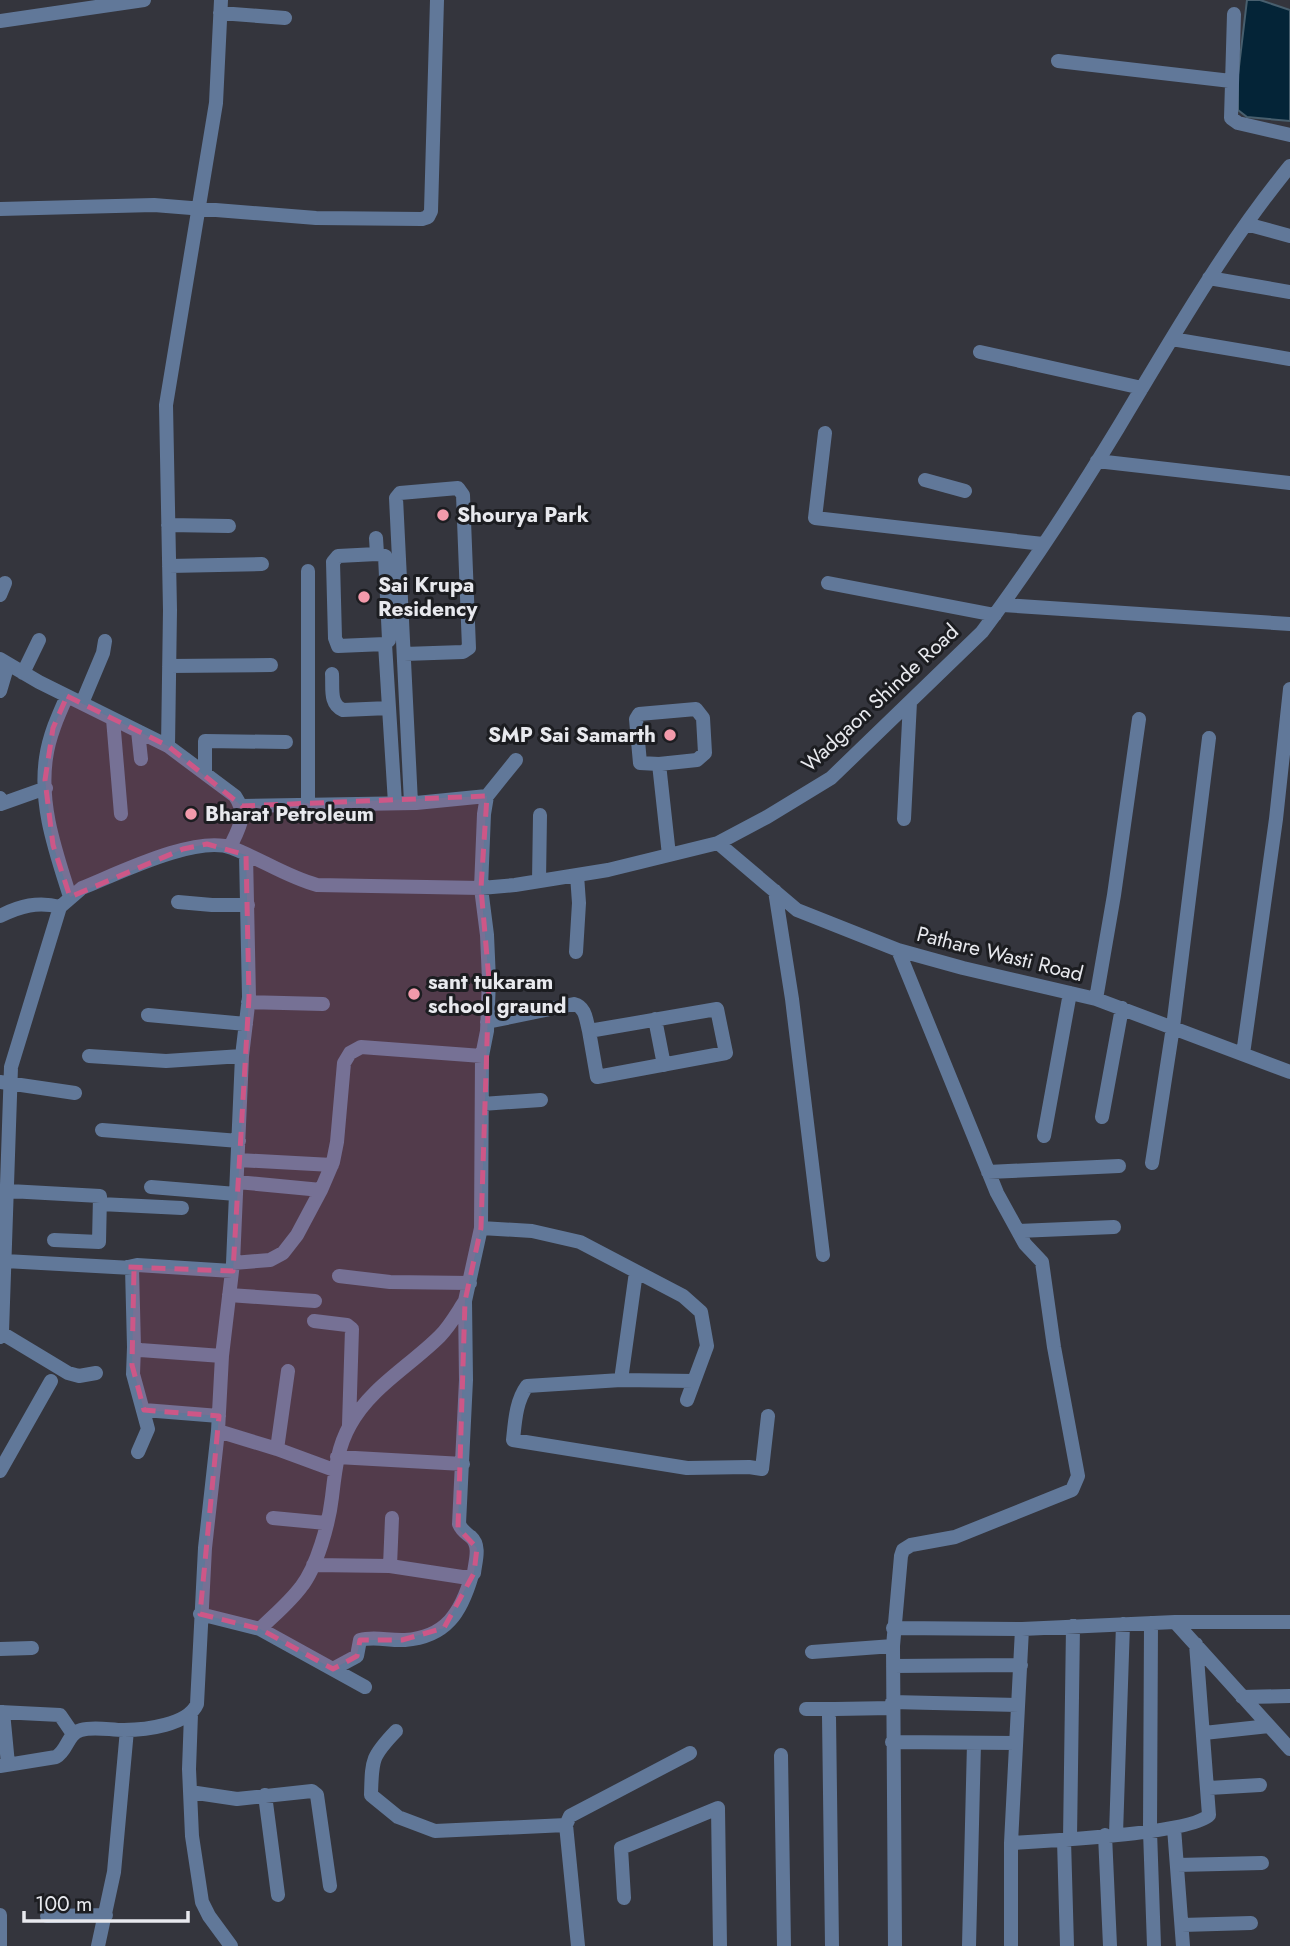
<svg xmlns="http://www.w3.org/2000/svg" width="1290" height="1946" viewBox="0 0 1290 1946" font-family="Jost,sans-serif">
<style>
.water{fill:#042437;stroke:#485f6e;stroke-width:2}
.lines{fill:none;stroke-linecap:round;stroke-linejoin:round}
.minor{stroke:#617899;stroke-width:14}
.marked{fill:#cd5787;fill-opacity:0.2;stroke:#cd5787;stroke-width:5;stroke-dasharray:14 9;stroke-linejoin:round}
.poi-dot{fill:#f39aab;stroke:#1c1d21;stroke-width:2.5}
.labels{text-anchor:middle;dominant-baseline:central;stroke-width:6;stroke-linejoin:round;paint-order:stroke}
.poi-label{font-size:21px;font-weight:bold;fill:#e8e9ee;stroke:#1c1d21;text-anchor:start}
.street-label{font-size:21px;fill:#e8e9ee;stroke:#1c1d21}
</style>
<rect width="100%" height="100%" fill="#34353d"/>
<path class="water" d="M 1247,0 L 1260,0 L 1290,10 L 1290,121 L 1247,117 L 1238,110 L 1238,75 Z"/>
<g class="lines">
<path class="minor" d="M 220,13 L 285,18
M 1234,14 L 1231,118 L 1238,123 L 1290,135
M 0,21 L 144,0
M 1058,61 L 1231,81
M 0,209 L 154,205 L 316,218 L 422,219 L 428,217 L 431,211 L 437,0
M 1246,224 L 1290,236
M 1209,278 L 1290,292
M 1172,339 L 1290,359
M 980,352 L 1142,388
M 825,433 L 815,518 L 1043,544
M 1097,461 L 1290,483
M 925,480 L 965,491
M 168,525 L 229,526
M 376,538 L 377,554 L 338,556 L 333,562 L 335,638 L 338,646 L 385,644 L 389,640 L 385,556 L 377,554
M 169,566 L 262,564
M 828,583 L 995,615
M 0,595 L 5,583
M 1003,605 L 1290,624
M 385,644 L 395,803
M 404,654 L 463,652 L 469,648 L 463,495 L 458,488 L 400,493 L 396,498 L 411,803
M 0,659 L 39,682 L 168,746 L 235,796 C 248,815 239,828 230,847
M 169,666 L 271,665
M 23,673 L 39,640
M 332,674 C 333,688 329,704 343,710 L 389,708
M 0,691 L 8,664
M 67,696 C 58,716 49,736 46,758 C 39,806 56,852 70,897
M 82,703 L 103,653 L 105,641
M 113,719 L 121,814
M 138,731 L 141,759
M 168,746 L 170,610 L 166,405 L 216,103 L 221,0
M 659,764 L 697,760 L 705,753 L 703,718 L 696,709 L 639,714 L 636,719 L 640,763 L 659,764 L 669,855
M 205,773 L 205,741 L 286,742
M 0,798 L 1,804 L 46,788
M 242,806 L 416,803 L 487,796
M 308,806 L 308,571
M 904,819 L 910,702
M 718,843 L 797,910 L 898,950 L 963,968 L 1096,999 L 1290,1072
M 539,881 L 540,815
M 775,891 L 792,999 L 823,1255
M 178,902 L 212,905 L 248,905
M 0,916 C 20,906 38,901 60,907
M 576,952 L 579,903 L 577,875
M 1096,999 L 1114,895 L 1139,719
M 248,1002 L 323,1004
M 148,1015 L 246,1024
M 655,1019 L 664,1065
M 487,1022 L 574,1004 C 586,1007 586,1020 589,1031 L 717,1009 L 726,1053 L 597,1077 L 589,1031
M 1243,1054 L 1276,819 L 1290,689
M 89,1056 L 166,1061 L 242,1056
M 0,1082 L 75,1093
M 482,1104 L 541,1100
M 1102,1117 L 1122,1008
M 102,1130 L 239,1141
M 1044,1136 L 1070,993
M 238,1160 L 332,1165
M 1152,1163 L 1173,1027 L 1209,738
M 988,1172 L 1119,1166
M 237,1182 L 321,1190
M 151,1187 L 236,1194
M 9,1191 L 100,1196 L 99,1242 L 54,1240
M 100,1204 L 182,1208
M 481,1228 L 532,1231 L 580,1242 L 683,1296 L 701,1312 L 707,1346 L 687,1400
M 1018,1231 L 1114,1227
M 5,1261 L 132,1268 L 134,1347 L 140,1350 L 222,1356
M 233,1263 L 270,1260 L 283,1253 L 297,1235 L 321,1190 L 333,1162 L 337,1142 L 344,1063 L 350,1053 L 361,1047 L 482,1056
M 128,1267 L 137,1265 L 232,1271
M 339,1276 L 390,1282 L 470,1283
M 229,1295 L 315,1301
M 314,1321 L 347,1325 L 352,1329 L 349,1425
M 0,1332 L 68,1373 L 79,1376 L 96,1373
M 0,1337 L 2,1332 L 11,1067 L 60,907 L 82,888 C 117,874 197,834 232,848 C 261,859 287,877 317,885 L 481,888 L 515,885 L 608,870 L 718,843 L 767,817 L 831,778 L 982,632 C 1031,567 1076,497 1118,428 C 1172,338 1224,247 1290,166
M 134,1347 L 133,1374 L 148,1429 L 138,1452
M 621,1380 L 636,1272
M 694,1381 L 621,1380 L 527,1386 C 516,1401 515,1421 513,1440 L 687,1468 L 749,1467 L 762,1469 L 768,1416
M 144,1410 L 219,1416
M 218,1431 L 277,1449 L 334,1470
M 277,1449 L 288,1371
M 337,1457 L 463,1464
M 0,1471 L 51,1381
M 273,1518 L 326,1523
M 313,1565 L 390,1566 L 462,1577 L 470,1577 L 474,1573 C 475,1562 481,1546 471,1537 C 465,1532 462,1531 459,1524 L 466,1380 L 465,1301 L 481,1228 L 482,1056 L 487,1031 L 489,980 L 487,935 L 481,888 L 484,814 L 487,796 L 516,760
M 390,1566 L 392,1518
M 200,1614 L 260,1629 L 365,1687
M 1175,1622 L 1290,1622
M 1151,1623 L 1150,1831 L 1154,1946
M 893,1628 L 1022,1629 L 1175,1622 L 1290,1749
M 260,1629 C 273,1616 289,1603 301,1587 C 317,1567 329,1523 332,1497 C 335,1472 337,1448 350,1425 C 371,1387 410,1366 440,1336 C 450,1326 457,1313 465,1301
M 0,1649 L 32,1648
M 812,1652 L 893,1646
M 893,1666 L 1021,1665
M 333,1669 L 357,1656 L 360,1640 C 375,1636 389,1641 405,1640 C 446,1637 461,1613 472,1575
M 1242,1697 L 1290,1696
M 892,1702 L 1018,1705
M 806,1709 L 835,1709
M 0,1712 L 60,1715 L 73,1734
M 3,1712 L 8,1764
M 191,1714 L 189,1769 L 192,1836 L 202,1902 L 209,1916 L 231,1946
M 396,1731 C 371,1757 372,1760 371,1795 L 398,1817 L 435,1831 L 566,1825
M 1204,1733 L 1269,1726
M 892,1742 L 1016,1743
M 781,1755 L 784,1946
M 0,1766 L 56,1757 C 68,1750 67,1734 81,1730 C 94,1726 110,1730 124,1730 C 145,1730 188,1725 197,1704 L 205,1548 L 218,1431 L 222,1356 L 233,1263 L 242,1056 L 249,997 L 246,855
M 1209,1788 L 1260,1785
M 190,1792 L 237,1799 L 312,1791 L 317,1795 L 330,1886
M 265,1795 L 278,1895
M 1174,1828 L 1183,1946
M 1116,1834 L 1123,1624
M 1105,1835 L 1110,1946
M 1070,1839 L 1073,1626
M 1064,1840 L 1067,1946
M 1011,1843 C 1044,1841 1191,1834 1209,1815 L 1196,1644
M 1177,1865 L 1262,1863
M 624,1898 L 621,1848 L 718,1808 L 720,1946
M 0,1915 L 0,1946
M 47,1916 L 106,1915
M 1182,1925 L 1251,1923
M 98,1946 L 114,1872 L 127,1730
M 578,1946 L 566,1825 L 570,1816 L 690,1753
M 832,1946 L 829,1716 L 831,1711 L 835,1709 L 892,1708
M 895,1946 L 893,1646 L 901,1556 L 903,1550 L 911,1545 L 955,1537 L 1072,1490 L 1078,1476 L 1054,1347 L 1042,1262 L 1025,1244 L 997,1193 L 898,950
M 969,1946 L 974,1743
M 1011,1946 L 1011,1843 L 1022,1629"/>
</g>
<path class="marked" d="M 67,696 L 168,746 L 242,806 L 487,796 L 481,888 L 489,980 L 481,1228 L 465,1301 L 458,1528 L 477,1548 L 474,1573 L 444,1628 L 402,1640 L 360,1640 L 357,1656 L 333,1669 L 260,1629 L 200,1614 L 219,1416 L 144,1410 L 132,1365 L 134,1269 L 128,1267 L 233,1271 L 249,997 L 246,855 L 207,844 L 183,849 L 70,897 L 53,845 L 45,780 L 53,728 Z"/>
<g class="poi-dot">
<circle cx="443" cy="515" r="7"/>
<circle cx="364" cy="597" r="7"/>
<circle cx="670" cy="735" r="7"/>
<circle cx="191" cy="814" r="7"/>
<circle cx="414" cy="994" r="7"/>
</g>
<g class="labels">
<g class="poi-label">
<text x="457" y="515">Shourya Park</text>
<text x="378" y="585">Sai Krupa<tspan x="378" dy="24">Residency</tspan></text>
<text x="656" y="735" text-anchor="end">SMP Sai Samarth</text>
<text x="205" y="814">Bharat Petroleum</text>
<text x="428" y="982">sant tukaram<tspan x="428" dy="24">school graund</tspan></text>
</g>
<g class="street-label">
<text transform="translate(880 698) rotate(-43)">Wadgaon Shinde Road</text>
<text transform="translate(1000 954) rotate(14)">Pathare Wasti Road</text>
</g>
</g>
<path d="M24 1911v10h164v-10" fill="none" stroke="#e8e9ee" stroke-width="3.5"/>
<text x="35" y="1911" font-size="21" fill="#e8e9ee" stroke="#1c1d21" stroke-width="5" paint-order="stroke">100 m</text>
</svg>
